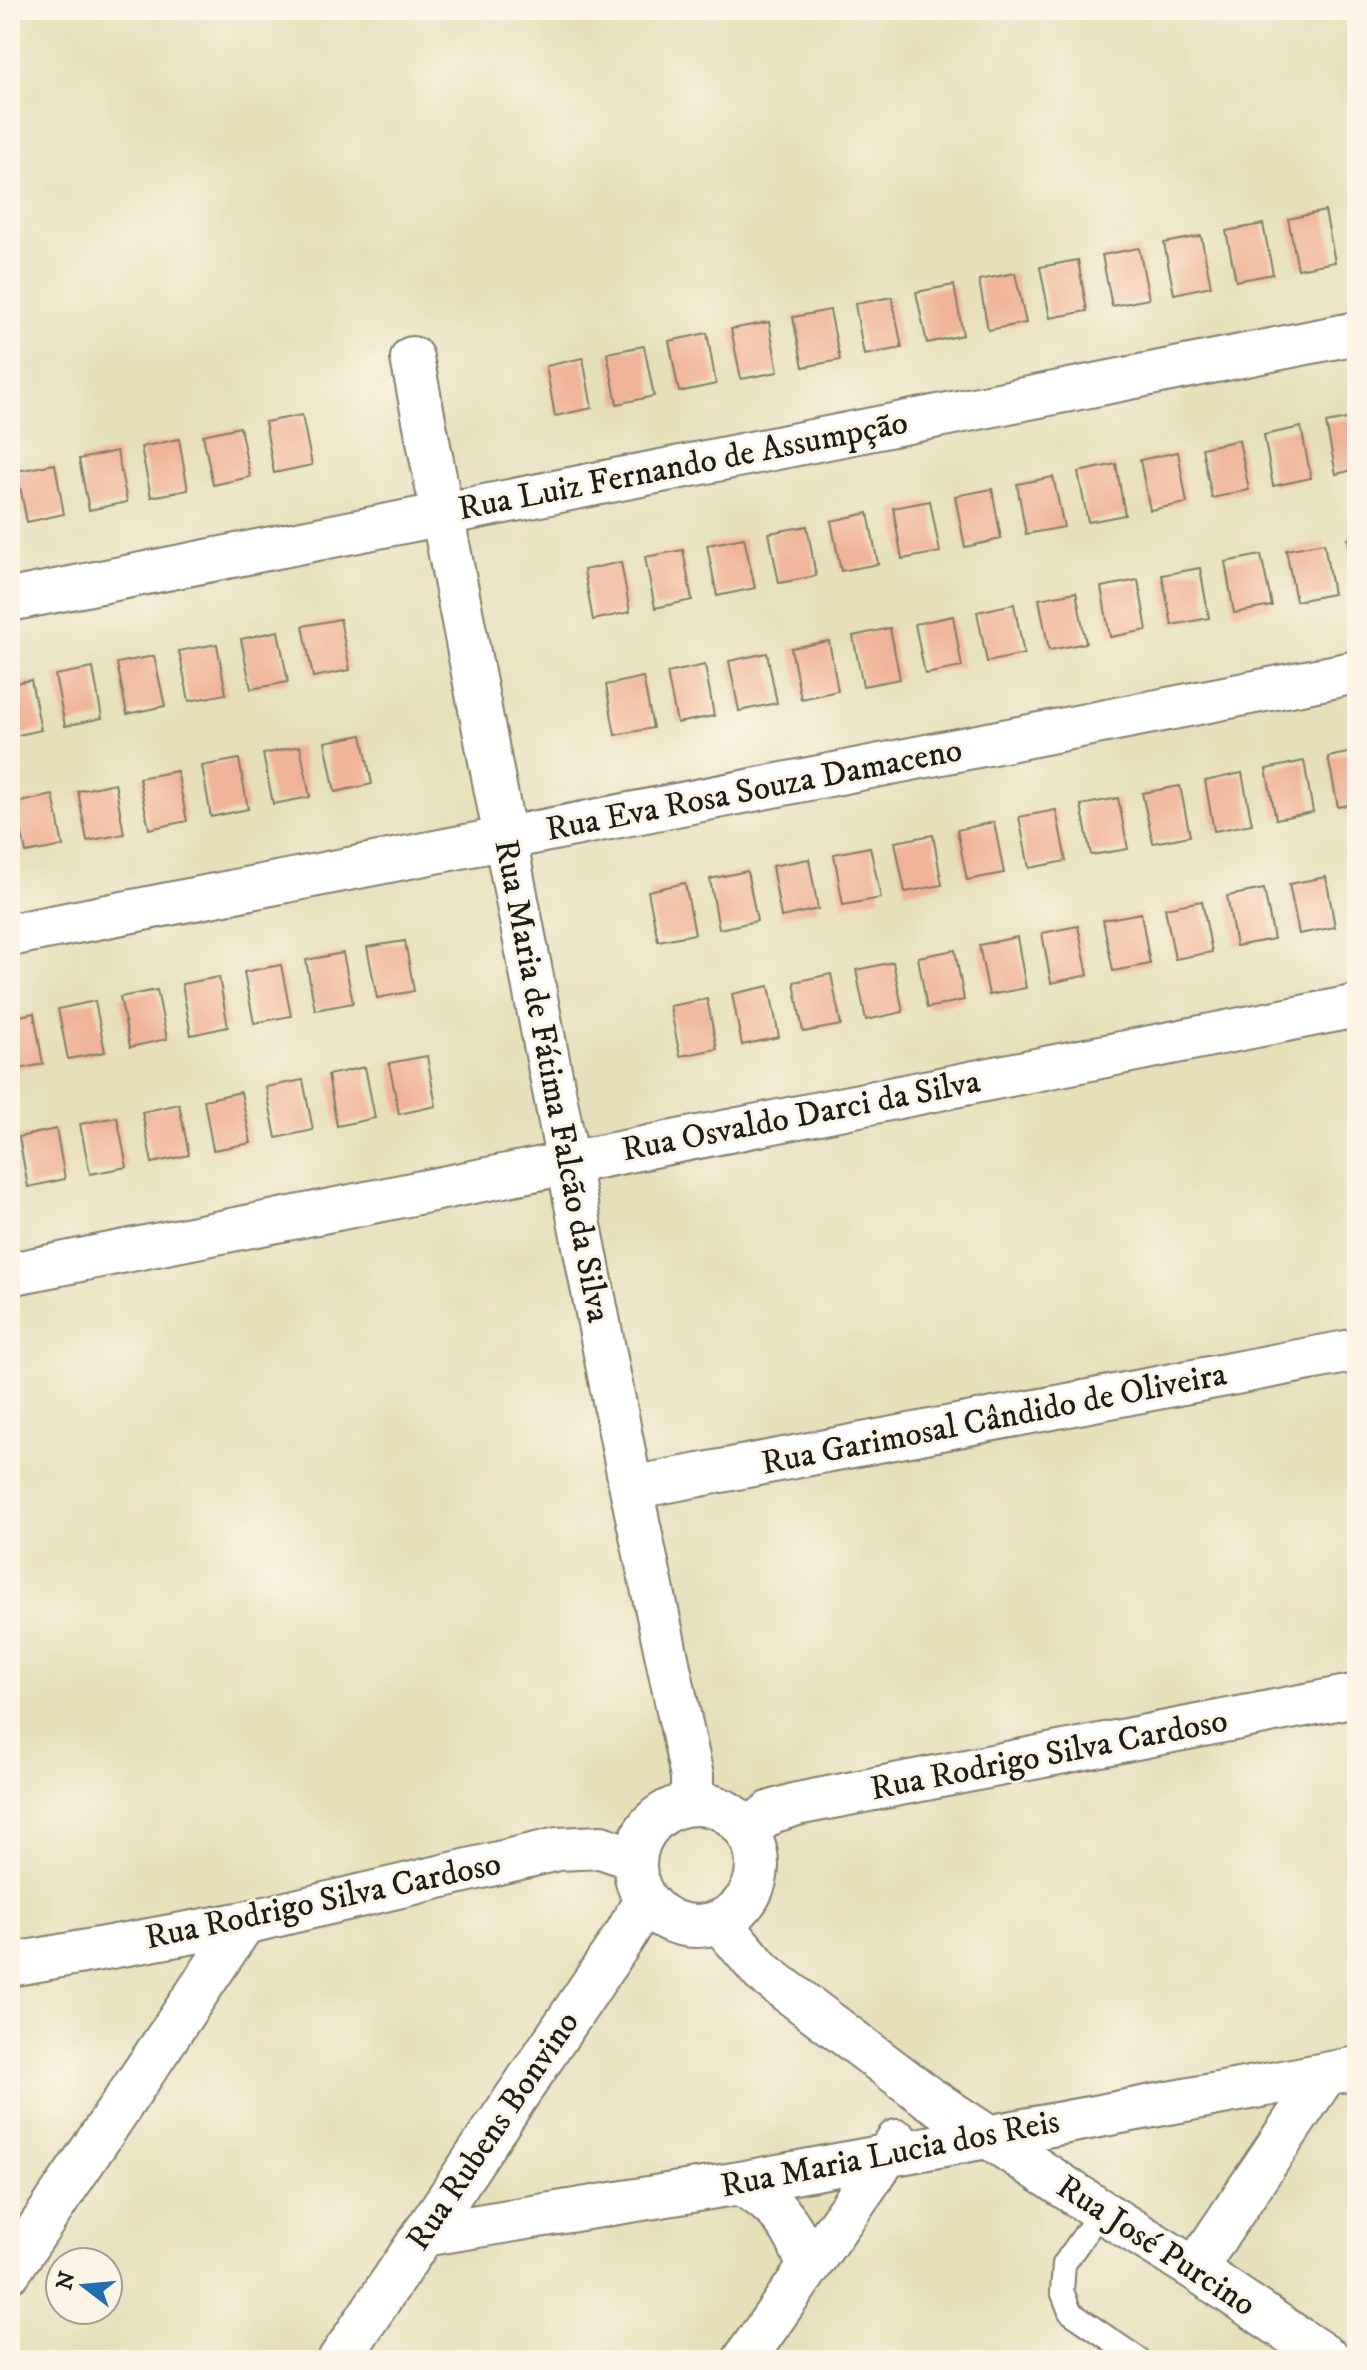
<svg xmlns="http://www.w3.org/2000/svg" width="1367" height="2370" viewBox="0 0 1367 2370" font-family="'IM FELL DW Pica',serif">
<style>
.building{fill:#f0b399}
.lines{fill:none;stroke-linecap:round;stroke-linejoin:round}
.lane-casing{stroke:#817e6b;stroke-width:26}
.street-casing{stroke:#817e6b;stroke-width:46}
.lane{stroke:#fff;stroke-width:22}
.street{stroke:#fff;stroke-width:42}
.labels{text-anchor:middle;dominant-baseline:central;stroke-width:6;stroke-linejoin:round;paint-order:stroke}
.street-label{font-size:34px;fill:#1c1c1c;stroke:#fcf5e5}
</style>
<rect width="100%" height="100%" fill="#fcf5e5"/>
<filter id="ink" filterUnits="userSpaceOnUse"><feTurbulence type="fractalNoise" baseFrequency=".0125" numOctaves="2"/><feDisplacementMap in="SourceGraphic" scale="16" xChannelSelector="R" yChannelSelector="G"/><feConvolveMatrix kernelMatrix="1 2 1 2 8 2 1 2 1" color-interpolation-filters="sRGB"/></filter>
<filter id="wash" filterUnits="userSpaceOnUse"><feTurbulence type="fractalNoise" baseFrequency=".006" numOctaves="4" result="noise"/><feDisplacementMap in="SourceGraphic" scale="32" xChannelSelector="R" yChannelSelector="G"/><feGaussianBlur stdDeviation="1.8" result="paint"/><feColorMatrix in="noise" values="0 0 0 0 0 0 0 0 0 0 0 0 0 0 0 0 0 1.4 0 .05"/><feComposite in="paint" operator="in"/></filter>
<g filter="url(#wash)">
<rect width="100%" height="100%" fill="#e6dfba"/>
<g id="blocks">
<path class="building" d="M 1325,211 L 1335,262 L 1298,269 L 1288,219 Z
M 1263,224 L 1273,274 L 1236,281 L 1226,231 Z
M 1201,236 L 1211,286 L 1174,294 L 1164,243 Z
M 1139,248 L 1149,299 L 1112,306 L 1102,255 Z
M 1078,260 L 1087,311 L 1050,318 L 1040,267 Z
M 1015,273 L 1026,323 L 988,330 L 979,280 Z
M 954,285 L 963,335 L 927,343 L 916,292 Z
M 892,297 L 902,348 L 864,355 L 855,304 Z
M 830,310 L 840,360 L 803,367 L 793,317 Z
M 769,322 L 778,372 L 741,379 L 731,329 Z
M 707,333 L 716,384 L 679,392 L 669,341 Z
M 644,346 L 654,396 L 617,404 L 607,353 Z
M 583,358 L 592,408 L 555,416 L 546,366 Z
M 302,415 L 312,465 L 274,473 L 265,422 Z
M 1357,417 L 1357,469 L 1336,474 L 1326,423 Z
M 240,427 L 250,477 L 213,485 L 203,435 Z
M 1301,427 L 1311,478 L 1273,486 L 1264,435 Z
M 179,439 L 188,490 L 151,497 L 141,447 Z
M 1239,440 L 1249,490 L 1212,498 L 1202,448 Z
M 117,451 L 127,502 L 89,510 L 79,459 Z
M 1178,452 L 1187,503 L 1150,510 L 1140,460 Z
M 55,464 L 64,514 L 27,522 L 17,471 Z
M 1116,464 L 1125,515 L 1088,522 L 1078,472 Z
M 1053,477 L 1064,527 L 1026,534 L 1017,484 Z
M 992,489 L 1001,539 L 965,547 L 955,496 Z
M 930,501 L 940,552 L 902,559 L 893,508 Z
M 868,513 L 878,564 L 841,571 L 831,521 Z
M 807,526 L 816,576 L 779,583 L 769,533 Z
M 1357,537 L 1357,576 L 1356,576 L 1348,539 Z
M 744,538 L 755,588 L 717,596 L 707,545 Z
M 1324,543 L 1333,594 L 1296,601 L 1286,550 Z
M 683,550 L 692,600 L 655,608 L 645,557 Z
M 1261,555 L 1272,606 L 1234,613 L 1225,562 Z
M 621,562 L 630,612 L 593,620 L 584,570 Z
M 1200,568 L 1209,618 L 1172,625 L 1162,575 Z
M 1138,580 L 1147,630 L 1110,637 L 1101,587 Z
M 1076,592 L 1086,643 L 1049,650 L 1039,599 Z
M 1014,604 L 1024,654 L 987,662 L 977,612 Z
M 953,616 L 962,667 L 925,674 L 915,624 Z
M 340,619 L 350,670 L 313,677 L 303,626 Z
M 890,628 L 900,679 L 863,686 L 853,636 Z
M 278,631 L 288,682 L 251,689 L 241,639 Z
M 829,641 L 838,691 L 801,699 L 791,648 Z
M 217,644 L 226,694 L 189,701 L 179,651 Z
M 767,653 L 777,703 L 739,711 L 729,661 Z
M 154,656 L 165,706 L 127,714 L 117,663 Z
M 705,665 L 714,716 L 677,723 L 667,673 Z
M 93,668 L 102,718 L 65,726 L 55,675 Z
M 643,677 L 653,728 L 615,735 L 606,685 Z
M 31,680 L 41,730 L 10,737 L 10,684 Z
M 362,735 L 372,784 L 335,792 L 325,742 Z
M 300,746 L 310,797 L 273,804 L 263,754 Z
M 1357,751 L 1357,803 L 1338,807 L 1328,757 Z
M 239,759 L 248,809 L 211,817 L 202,766 Z
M 1304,761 L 1313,812 L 1276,819 L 1266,769 Z
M 177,771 L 187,821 L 149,829 L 139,778 Z
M 1242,773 L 1252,824 L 1214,831 L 1205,781 Z
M 115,783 L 124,834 L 87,841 L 78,791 Z
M 1180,786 L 1190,836 L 1153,843 L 1142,793 Z
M 53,795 L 63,846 L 26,853 L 16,803 Z
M 1118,798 L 1128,849 L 1091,855 L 1081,805 Z
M 1056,810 L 1066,861 L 1029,868 L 1019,817 Z
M 994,822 L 1004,873 L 967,880 L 957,830 Z
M 933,835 L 942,885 L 905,892 L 895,842 Z
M 870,847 L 881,898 L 843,905 L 834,854 Z
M 809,859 L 818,909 L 781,917 L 772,866 Z
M 747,871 L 757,921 L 719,929 L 710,879 Z
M 1326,877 L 1335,927 L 1299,934 L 1289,884 Z
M 685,883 L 695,934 L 658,941 L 648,891 Z
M 1264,889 L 1274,939 L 1236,946 L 1227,896 Z
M 1202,901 L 1212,952 L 1175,959 L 1165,908 Z
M 1141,913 L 1150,964 L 1113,971 L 1103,920 Z
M 1078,926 L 1088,975 L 1051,983 L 1042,933 Z
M 1017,937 L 1026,988 L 989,995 L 979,945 Z
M 405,941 L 414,991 L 377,998 L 367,947 Z
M 955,950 L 964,1000 L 927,1008 L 918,957 Z
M 343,953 L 353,1003 L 315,1010 L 306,960 Z
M 893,962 L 903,1012 L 866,1020 L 856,970 Z
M 281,965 L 291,1016 L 254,1023 L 244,972 Z
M 831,974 L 841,1025 L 803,1032 L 794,982 Z
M 219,977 L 228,1027 L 191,1035 L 182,984 Z
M 769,986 L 779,1037 L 742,1045 L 732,994 Z
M 157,990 L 167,1039 L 130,1047 L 120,997 Z
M 707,999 L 717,1049 L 680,1056 L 670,1006 Z
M 95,1001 L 105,1052 L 68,1059 L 58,1009 Z
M 34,1013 L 43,1064 L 10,1071 L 10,1018 Z
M 427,1056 L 436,1106 L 399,1114 L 389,1063 Z
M 365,1067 L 375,1118 L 337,1126 L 328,1075 Z
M 303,1080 L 313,1130 L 276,1138 L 266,1087 Z
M 241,1092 L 251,1143 L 213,1150 L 204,1100 Z
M 179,1104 L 189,1155 L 152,1163 L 142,1112 Z
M 117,1117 L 127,1167 L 90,1174 L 80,1124 Z
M 56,1129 L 65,1179 L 28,1187 L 19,1137 Z"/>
</g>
</g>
<g filter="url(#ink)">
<use href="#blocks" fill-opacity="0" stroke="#817e6b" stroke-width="2"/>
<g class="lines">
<defs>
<path id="lane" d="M 1101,2211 L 1064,2264 L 1062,2291 L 1070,2312 L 1140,2360"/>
<path id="street" d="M 412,358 L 631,1488 L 692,1776 L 692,1804
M 10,600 L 1357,333
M 10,935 L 1357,672
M 10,1274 L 1357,1006
M 631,1488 L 1357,1350
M635 1865a61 61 0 1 1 122 0a61 61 0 1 1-122 0Z
M 747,1831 L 771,1812 L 797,1804 L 1357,1695
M 720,1922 L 762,1972 L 929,2098 L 1101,2211 L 1195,2269 L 1331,2360
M 10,1965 L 244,1923 L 558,1849 L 601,1847 L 635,1859
M 740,2183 C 778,2205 794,2225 808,2266
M 423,2235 L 740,2183 L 1357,2068
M 1195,2269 L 1325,2075
M 10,2271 L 244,1923
M 339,2360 L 626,1934 L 645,1900
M 744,2360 L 897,2141"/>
</defs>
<use href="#lane" class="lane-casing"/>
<use href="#street" class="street-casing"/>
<use href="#lane" class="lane"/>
<use href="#street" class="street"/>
</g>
</g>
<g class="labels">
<g class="street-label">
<text transform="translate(683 466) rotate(-11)">Rua Luiz Fernando de Assumpção</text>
<text transform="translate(754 790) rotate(-11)">Rua Eva Rosa Souza Damaceno</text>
<text transform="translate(552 1081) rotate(79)">Rua Maria de Fátima Falcão da Silva</text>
<text transform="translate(801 1116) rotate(-11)">Rua Osvaldo Darci da Silva</text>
<text transform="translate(994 1419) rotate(-11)">Rua Garimosal Cândido de Oliveira</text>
<text transform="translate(1049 1755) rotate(-11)">Rua Rodrigo Silva Cardoso</text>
<text transform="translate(323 1901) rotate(-12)">Rua Rodrigo Silva Cardoso</text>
<text transform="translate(493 2131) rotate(-56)">Rua Rubens Bonvino</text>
<text transform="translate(890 2154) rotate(-11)">Rua Maria Lucia dos Reis</text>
<text transform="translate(1156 2246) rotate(33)">Rua José Purcino</text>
</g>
</g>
<rect width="1367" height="2370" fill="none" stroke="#fcf5e5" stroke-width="40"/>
<g transform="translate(84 2286) rotate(286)"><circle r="38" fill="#fcf5e5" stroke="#a29e95" stroke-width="2"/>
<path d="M0-6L14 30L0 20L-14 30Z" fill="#1f6fb2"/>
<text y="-12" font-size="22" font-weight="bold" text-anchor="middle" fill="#1c1c1c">N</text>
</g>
</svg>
